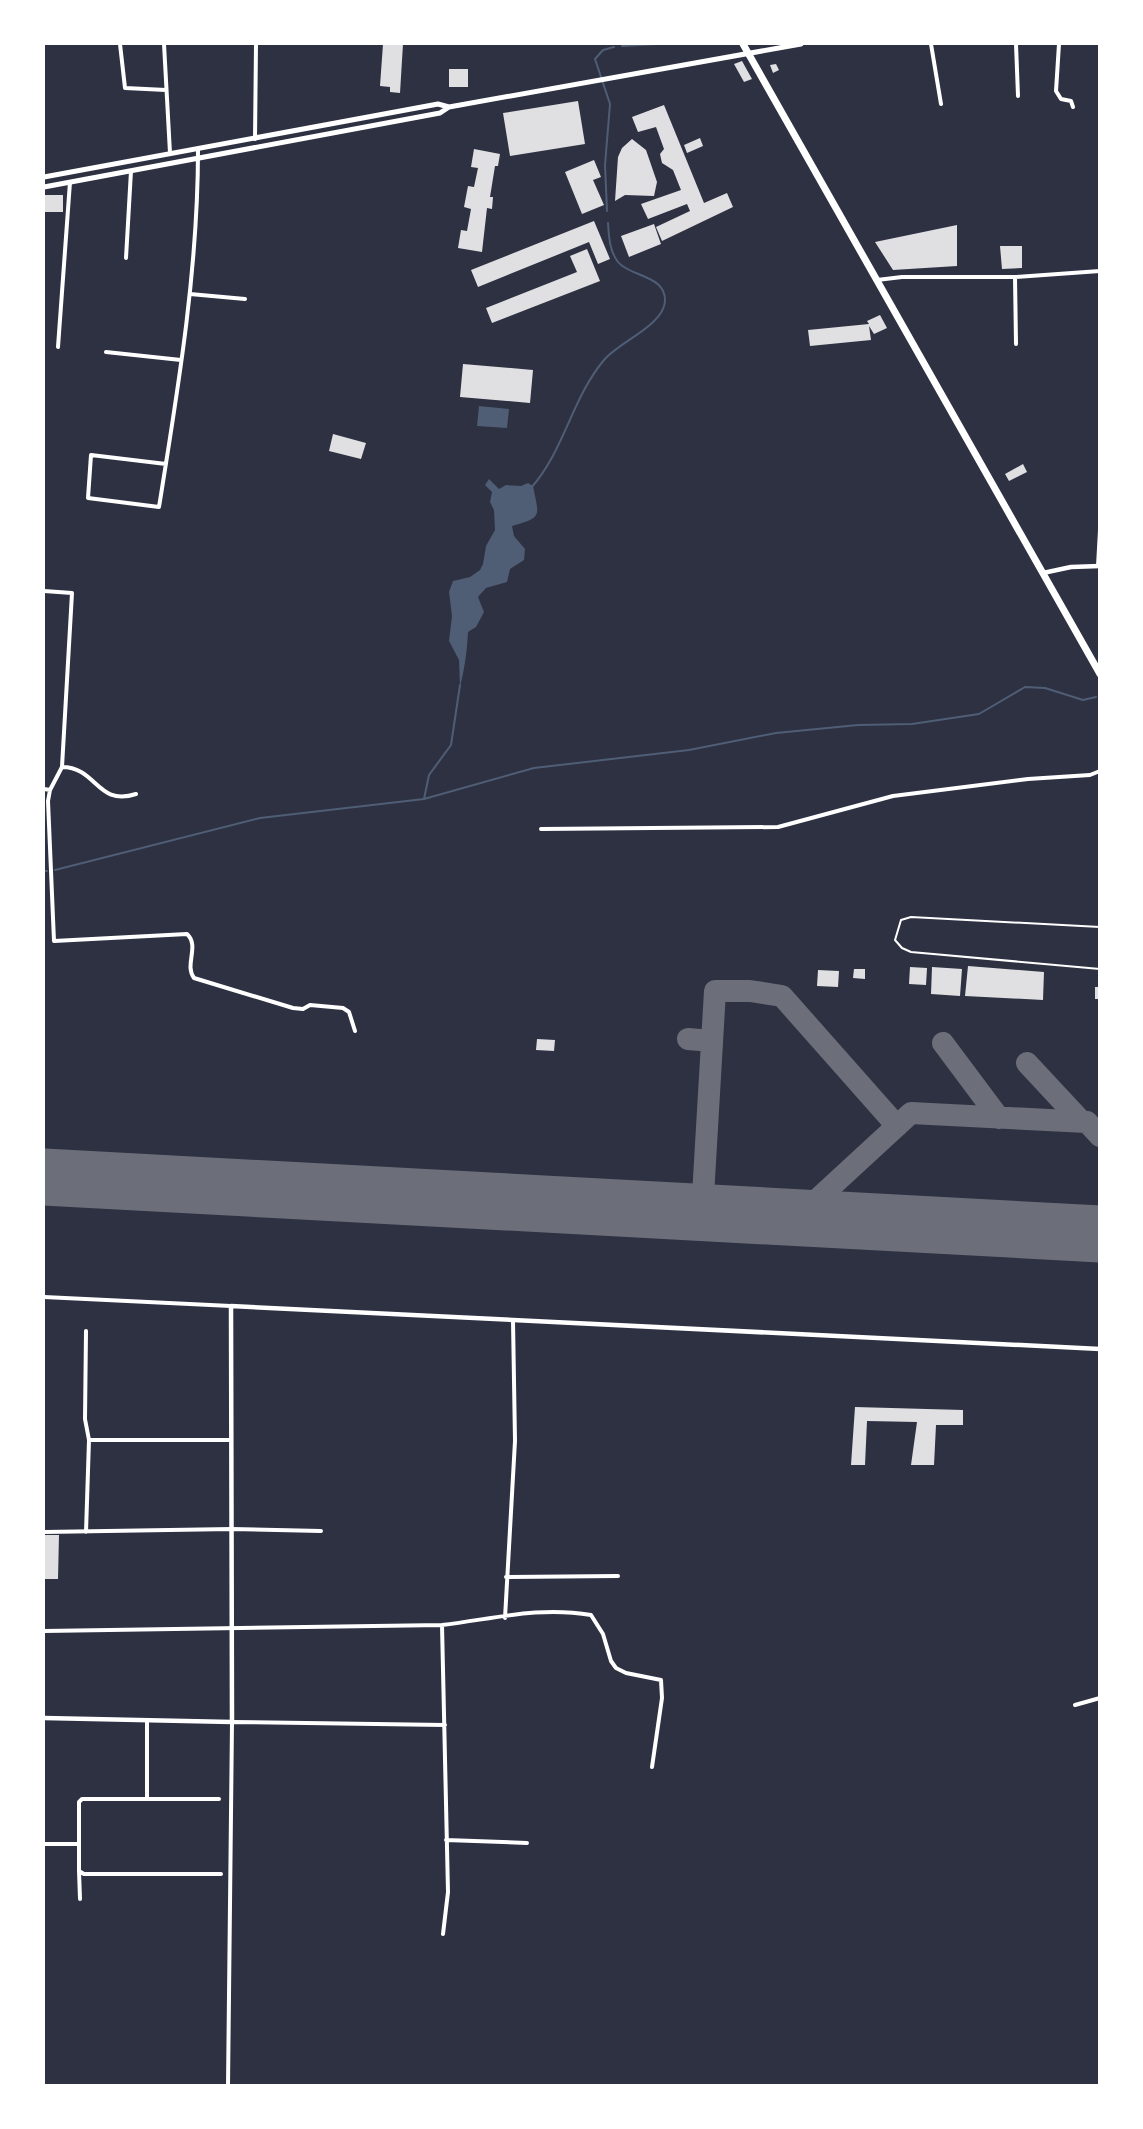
<svg xmlns="http://www.w3.org/2000/svg" width="1143" height="2129" viewBox="0 0 1143 2129" font-family="Inter,sans-serif">
<style>
.water{fill:#4f5d75}
.lines{fill:none;stroke-linecap:round;stroke-linejoin:round}
.stream{stroke:#4f5d75;stroke-width:2}
.taxiway{stroke:#6c6f7a;stroke-width:22}
.runway{stroke:#6c6f7a;stroke-width:57}
.building{fill:#e0e0e3}
.service{stroke:#fff;stroke-width:2}
.minor{stroke:#fff;stroke-width:4}
.tertiary{stroke:#fff;stroke-width:4.5}
.secondary{stroke:#fff;stroke-width:5}
.trunk{stroke:#fff;stroke-width:7}
</style>
<rect width="100%" height="100%" fill="#2d3142"/>
<path class="water" d="M 479,406 L 509,409 L 507,428 L 477,426 Z
M 489,479 L 499,489 L 506,485 L 521,486 L 528,483 L 533,486 C 539,517 543,517 512,526 L 514,536 L 525,549 L 524,560 L 510,569 L 507,582 L 486,588 L 478,597 L 484,612 L 476,627 L 468,632 C 467,651 465,667 460,687 L 459,660 L 449,641 L 452,616 L 449,592 L 453,581 L 470,577 L 480,570 L 483,564 L 486,546 L 495,530 L 494,510 L 490,502 L 492,492 L 485,485 Z"/>
<g class="lines">
<path class="stream" d="M 622,46 L 657,44
M 607,211 L 605,165 L 610,104 L 595,59 L 603,50 L 614,47
M 531,488 C 564,451 572,398 604,360 C 619,342 664,325 665,301 C 666,275 630,277 618,262 C 609,250 609,236 608,223
M 424,799 L 429,775 L 451,745 L 460,685
M 55,870 L 260,818 L 424,799 L 534,768 L 689,750 L 776,733 L 858,725 L 912,724 L 979,714 L 1025,687 L 1045,688 L 1083,700 L 1096,697
M 44,871 L 47,871"/>
<path class="taxiway" d="M 688,1039 L 712,1041
M 943,1043 L 999,1118
M 1027,1063 L 1081,1121
M 702,1213 L 715,991 L 750,991 L 782,996 L 897,1126
M 797,1218 L 911,1113 L 1087,1122 L 1100,1136"/>
<path class="runway" d="M 44,1177 L 1100,1234"/>
</g>
<path class="building" d="M 383,44 L 403,44 L 400,93 L 390,92 L 390,87 L 380,86 Z
M 742,61 L 752,79 L 744,82 L 734,64 Z
M 776,64 L 779,70 L 773,73 L 770,65 Z
M 449,69 L 468,69 L 468,87 L 449,87 Z
M 578,101 L 585,144 L 510,156 L 503,113 Z
M 664,105 L 704,203 L 727,193 L 733,207 L 662,241 L 656,227 L 690,211 L 687,204 L 648,219 L 641,204 L 681,190 L 673,170 L 662,163 L 660,154 L 664,149 L 656,127 L 638,132 L 632,117 Z
M 700,138 L 703,146 L 687,153 L 684,145 Z
M 632,139 L 646,150 L 657,182 L 654,196 L 625,195 L 615,201 L 618,157 L 622,148 Z
M 474,149 L 500,154 L 498,166 L 495,166 L 490,197 L 493,197 L 492,209 L 487,208 L 482,252 L 458,248 L 461,230 L 467,231 L 471,209 L 464,207 L 468,186 L 474,187 L 478,168 L 471,167 Z
M 594,160 L 601,177 L 593,180 L 604,205 L 582,214 L 565,172 Z
M 44,195 L 63,195 L 63,212 L 44,212 Z
M 594,221 L 610,259 L 598,264 L 589,242 L 478,287 L 471,270 Z
M 654,224 L 661,244 L 629,257 L 621,236 Z
M 957,225 L 957,266 L 893,270 L 875,242 Z
M 1000,246 L 1022,246 L 1022,268 L 1002,269 Z
M 587,249 L 600,281 L 492,323 L 486,308 L 577,272 L 570,256 Z
M 880,315 L 887,328 L 874,334 L 869,326 L 871,340 L 810,346 L 808,330 L 869,324 L 867,321 Z
M 463,364 L 533,370 L 530,403 L 460,397 Z
M 333,434 L 366,443 L 361,459 L 329,451 Z
M 1023,464 L 1027,472 L 1009,481 L 1005,474 Z
M 968,966 L 1044,972 L 1043,1000 L 965,996 Z
M 910,967 L 927,968 L 926,985 L 909,984 Z
M 932,967 L 962,969 L 960,996 L 931,994 Z
M 854,969 L 865,969 L 865,979 L 853,978 Z
M 818,970 L 839,971 L 838,987 L 817,986 Z
M 1095,987 L 1100,987 L 1100,999 L 1095,999 Z
M 537,1039 L 555,1040 L 554,1051 L 536,1050 Z
M 855,1407 L 963,1410 L 963,1425 L 936,1425 L 934,1465 L 911,1465 L 917,1422 L 867,1421 L 865,1465 L 851,1465 Z
M 44,1535 L 59,1535 L 58,1579 L 44,1579 Z"/>
<g class="lines">
<path class="service" d="M 1100,927 L 911,917 L 901,920 L 895,940 L 902,948 L 911,952 L 1100,969"/>
<path class="minor" d="M 120,44 L 125,88 L 166,90
M 164,44 L 170,153
M 931,44 L 941,104
M 1016,44 L 1018,96
M 1059,44 L 1056,91 L 1061,99 L 1071,101 L 1073,107
M 255,139 L 256,44
M 126,258 L 131,171
M 1015,277 L 1016,344
M 877,280 L 902,277 L 1015,277 L 1100,271
M 190,294 L 245,299
M 58,347 L 70,182
M 106,352 L 181,360
M 166,464 L 91,455 L 88,498 L 159,507 C 178,389 198,270 198,150
M 1098,566 L 1100,530
M 44,591 L 72,593 L 62,767 L 50,790 L 48,801 L 54,941 L 187,934 C 200,946 184,965 194,978 L 293,1008 L 303,1009 L 310,1005 L 343,1008 L 349,1012 L 355,1031
M 62,767 C 97,767 97,807 136,794
M 44,789 L 50,790
M 541,829 L 778,827 L 893,796 L 1028,779 L 1090,775 L 1100,771
M 44,1297 L 231,1306
M 89,1440 L 231,1440
M 44,1532 L 232,1529 L 321,1531
M 86,1532 L 89,1440 L 85,1419 L 86,1331
M 506,1577 L 618,1576
M 505,1618 L 515,1441 L 513,1321
M 442,1625 L 448,1892 L 443,1934
M 44,1631 L 442,1625 C 494,1619 538,1606 591,1615 L 603,1634 L 611,1661 L 616,1668 L 626,1673 L 661,1680 L 662,1698 L 652,1767
M 1075,1705 L 1100,1698
M 147,1799 L 147,1720
M 219,1799 L 82,1799 L 79,1802 L 79,1871 L 84,1874 L 221,1874
M 446,1840 L 527,1843
M 44,1844 L 79,1844
M 79,1871 L 80,1899
M 228,2086 L 232,1722 L 445,1725"/>
<path class="tertiary" d="M 1043,573 L 1071,567 L 1100,566
M 44,1718 L 232,1722 L 231,1306 L 1100,1349"/>
<path class="secondary" d="M 44,177 L 438,104 L 449,107
M 44,187 L 440,113 L 449,107 L 801,44"/>
<path class="trunk" d="M 743,44 L 1100,674"/>
</g>
<rect width="1143" height="2129" fill="none" stroke="#ffffff" stroke-width="90"/>
</svg>
